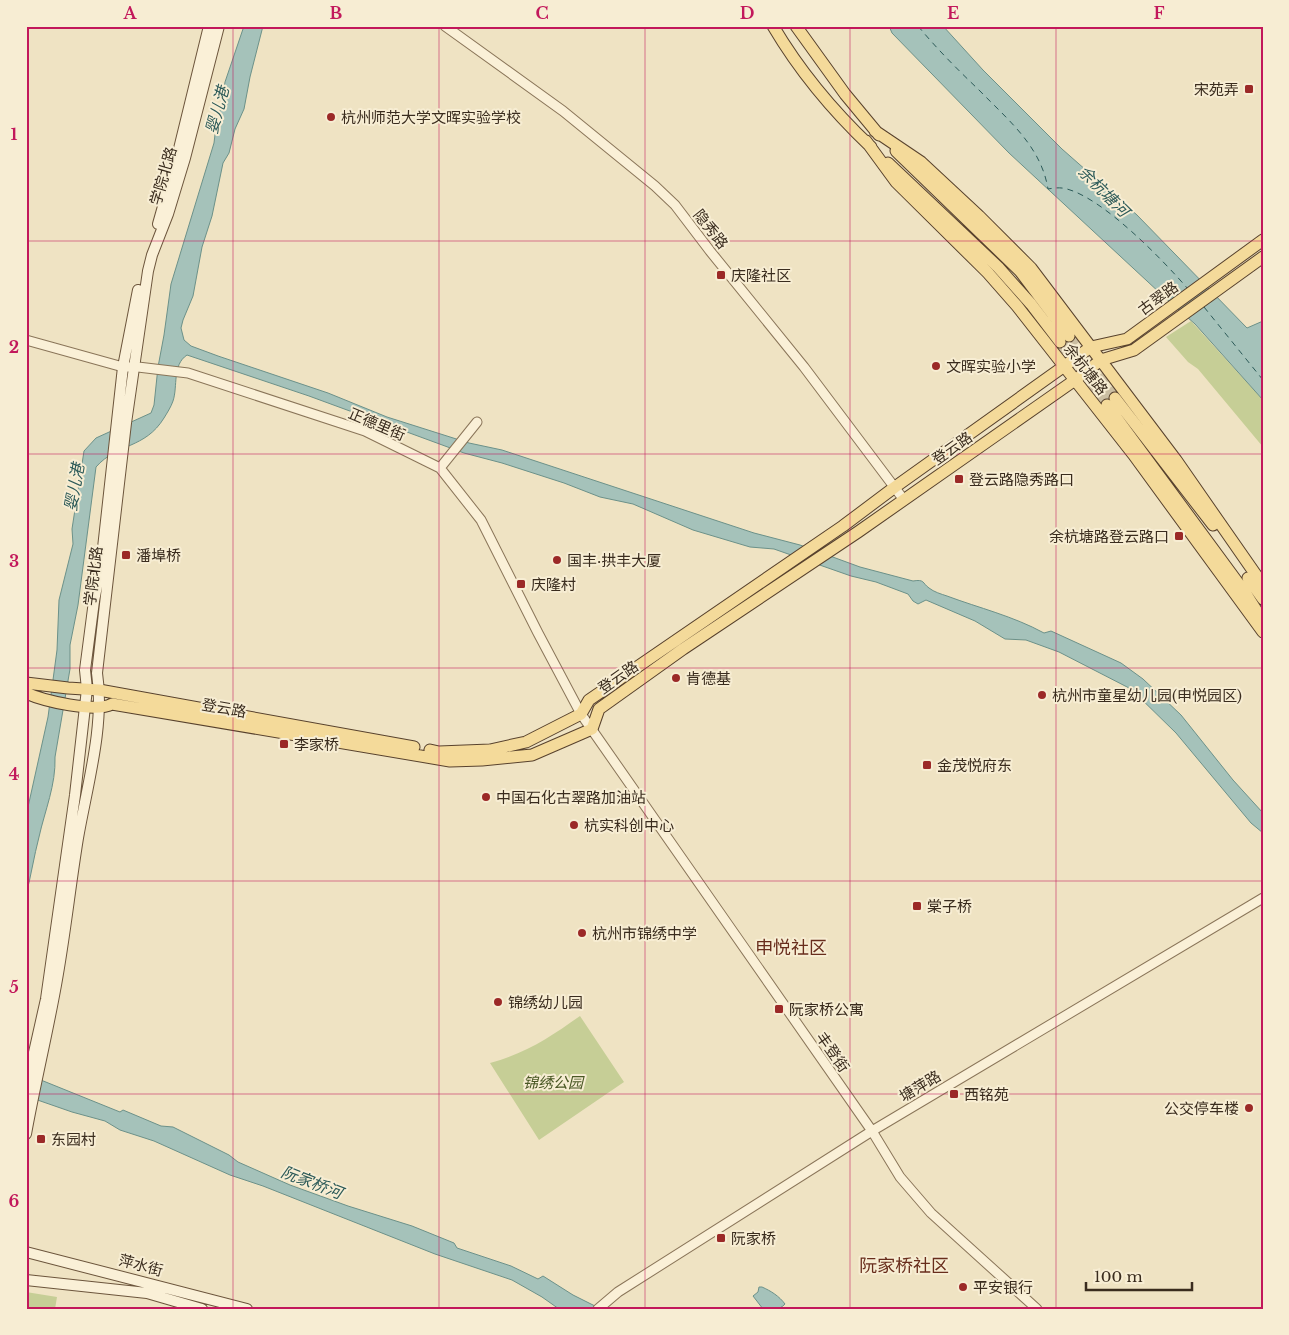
<svg xmlns="http://www.w3.org/2000/svg" width="1289" height="1335" viewBox="0 0 1289 1335" font-family="'Libre Baskerville','Noto Sans SC',serif">
<style>
.green{fill:#c6ce96}
.water{fill:#a5c2ba;stroke:#6c9189}
.lines{fill:none;stroke-linecap:round;stroke-linejoin:round}
.ferry{stroke:#2c5a58;stroke-width:1;stroke-dasharray:6 5;stroke-linecap:butt}
.primary-tunnel{stroke:#cbbea2;stroke-width:11;stroke-dasharray:11 5.5;stroke-linecap:butt}
.tertiary-casing{stroke:#8a7559;stroke-width:11}
.secondary-casing{stroke:#6c553c;stroke-width:12}
.primary-casing{stroke:#58422d;stroke-width:13}
.tertiary{stroke:#faf0d7;stroke-width:9}
.secondary{stroke:#faf0d7;stroke-width:10}
.primary{stroke:#f4da9a;stroke-width:11}
.grid{fill:none;stroke:#c2185b;stroke-width:1;stroke-opacity:0.55}
.poi-dot{fill:#9b2927;stroke:#f7edd3;stroke-width:2}
.labels{text-anchor:middle;dominant-baseline:central;stroke-width:4;stroke-linejoin:round;paint-order:stroke}
.poi-label{font-size:15px;fill:#3a2c1e;stroke:#f7edd3;text-anchor:start}
.street-label{font-size:15px;fill:#3a2c1e;stroke:#f7edd3}
.park-label{font-size:15px;font-style:italic;fill:#495724;stroke:#f7edd3}
.water-label{font-size:16px;font-style:italic;fill:#2c5a58;stroke:#f7edd3}
.quarter-label{font-size:18px;fill:#682d1c;stroke:#f7edd3}
.neatline{fill:none;stroke:#c2185b;stroke-width:2}
.grid-label{font-size:16px;text-anchor:middle;font-weight:bold;fill:#c2185b}
</style>
<rect width="100%" height="100%" fill="#efe3c3"/>
<path class="green" d="M 1191,321 L 1263,400 L 1263,447 L 1198,369 L 1188,362 L 1166,337 Z
M 580,1016 L 624,1082 L 539,1140 L 490,1063 C 527,1053 550,1037 580,1016 Z
M 26,1292 L 57,1297 L 55,1309 L 26,1309 Z"/>
<path class="water" d="M 244,26 L 263,26 L 250,77 L 244,109 L 235,129 L 229,153 L 223,163 L 212,216 L 202,247 L 193,296 L 183,320 L 181,328 L 184,340 L 191,346 L 218,356 L 328,393 L 387,417 L 469,443 L 502,450 L 754,533 L 800,545 L 860,567 L 913,581 C 925,579 922,583 929,588 C 934,592 941,594 947,596 C 979,608 1013,616 1044,633 L 1051,631 L 1121,663 L 1143,679 L 1181,715 L 1233,780 L 1263,813 L 1263,833 L 1251,823 L 1176,733 L 1131,689 L 1059,652 L 1026,640 L 1005,639 L 975,621 L 926,600 L 918,604 L 913,601 L 908,594 L 876,582 L 851,576 L 774,549 L 750,547 L 693,530 L 633,504 L 600,497 L 564,483 L 502,463 L 464,453 L 309,396 L 187,355 C 172,365 178,386 173,401 C 171,407 167,413 164,418 C 145,449 117,443 96,467 L 78,605 L 70,645 L 70,669 L 55,757 C 56,785 45,810 39,837 C 34,856 31,876 26,895 L 26,816 L 48,717 L 57,650 L 59,600 L 73,544 L 72,529 L 84,451 L 96,438 L 151,413 L 154,405 L 158,367 L 164,335 L 171,284 L 214,143 L 216,126 L 222,103 L 225,82 Z
M 889,26 L 943,26 L 983,70 L 1062,149 L 1137,215 L 1247,328 L 1263,321 L 1263,400 L 1195,324 L 1161,294 L 1009,153 L 892,33 Z
M 26,1074 L 120,1112 L 123,1110 L 161,1126 L 173,1127 L 229,1155 L 238,1162 L 290,1185 L 348,1206 L 412,1226 L 454,1243 L 457,1248 L 511,1266 L 538,1279 L 543,1276 L 573,1295 L 601,1309 L 559,1309 L 542,1297 L 512,1280 L 435,1254 L 263,1186 L 230,1175 L 154,1141 L 120,1130 L 105,1121 L 72,1112 L 26,1096 Z
M 759,1287 L 762,1287 C 771,1291 779,1296 785,1304 C 779,1311 771,1309 763,1309 L 753,1296 L 758,1292 Z"/>
<g class="lines">
<path class="ferry" d="M 918,26 C 937,49 958,70 979,90 C 1008,120 1041,146 1048,189 C 1054,188 1060,187 1067,189 C 1104,199 1163,260 1188,289
M 1204,307 L 1263,380"/>
<path class="primary-tunnel" d="M 1069,336 L 1115,398
M 1060,342 L 1107,405"/>
<defs>
<path id="tertiary" d="M 445,26 L 563,111 L 655,186 L 675,205 L 710,251 L 804,367 L 904,500
M 26,340 L 123,367 L 138,367 L 188,373 L 365,431 L 440,468 L 481,520 L 538,633 L 581,714 L 872,1131 L 900,1177 L 931,1213 L 1037,1309
M 440,468 L 477,422
M 598,1309 L 618,1292 L 872,1131 L 1263,898"/>
<path id="secondary" d="M 158,224 L 177,157 L 209,26
M 26,1088 L 46,999 L 75,795 L 87,689 L 85,670 L 94,601 L 101,566 L 123,367 L 138,290
M 26,1134 C 35,1084 47,1035 56,985 C 65,936 70,887 78,838 C 87,786 105,725 97,673 L 126,423 L 148,271 L 152,255 L 168,214 L 185,158 L 219,26
M 26,1252 L 247,1309
M 26,1280 L 147,1293 L 202,1309"/>
<path id="primary" d="M 773,26 C 799,70 834,112 871,147
M 796,26 L 845,94 L 879,135
M 875,131 L 921,162 L 979,216 L 1031,268 L 1176,460 L 1263,585
M 866,141 L 896,182 L 988,273 L 1017,306 L 1133,454 L 1263,632
M 896,151 L 1020,271 L 1069,336
M 888,163 L 998,267 L 1031,304 L 1060,342
M 1115,398 L 1213,525
M 1107,405 L 1244,591 L 1263,621
M 1248,578 L 1263,599
M 26,683 L 68,688 L 99,690 L 414,747
M 26,693 C 44,701 95,713 112,704 L 450,761 L 482,760 L 532,755 L 592,729 L 599,709 L 683,649 L 858,532 L 1075,380 L 1101,360 L 1134,350 L 1263,257
M 430,750 L 439,752 L 490,750 L 526,742 L 581,714 L 589,700 L 843,526 L 895,487 L 1091,347 L 1127,339 L 1263,240"/>
</defs>
<use href="#tertiary" class="tertiary-casing"/>
<use href="#secondary" class="secondary-casing"/>
<use href="#primary" class="primary-casing"/>
<use href="#tertiary" class="tertiary"/>
<use href="#secondary" class="secondary"/>
<use href="#primary" class="primary"/>
</g>
<path class="grid" d="M 233,26 L 233,1309M 439,26 L 439,1309M 645,26 L 645,1309M 850,26 L 850,1309M 1056,26 L 1056,1309M 26,241 L 1263,241M 26,454 L 1263,454M 26,668 L 1263,668M 26,881 L 1263,881M 26,1094 L 1263,1094"/>
<g class="poi-dot">
<rect x="1244" y="84" width="10" height="10" rx="2.5"/>
<circle cx="331" cy="117" r="5"/>
<rect x="716" y="270" width="10" height="10" rx="2.5"/>
<circle cx="936" cy="366" r="5"/>
<rect x="954" y="474" width="10" height="10" rx="2.5"/>
<rect x="1174" y="531" width="10" height="10" rx="2.5"/>
<rect x="121" y="550" width="10" height="10" rx="2.5"/>
<circle cx="557" cy="560" r="5"/>
<rect x="516" y="579" width="10" height="10" rx="2.5"/>
<circle cx="676" cy="678" r="5"/>
<circle cx="1042" cy="695" r="5"/>
<rect x="279" y="739" width="10" height="10" rx="2.5"/>
<rect x="922" y="760" width="10" height="10" rx="2.5"/>
<circle cx="486" cy="797" r="5"/>
<circle cx="574" cy="825" r="5"/>
<rect x="912" y="901" width="10" height="10" rx="2.5"/>
<circle cx="582" cy="933" r="5"/>
<circle cx="498" cy="1002" r="5"/>
<rect x="774" y="1004" width="10" height="10" rx="2.5"/>
<rect x="949" y="1089" width="10" height="10" rx="2.5"/>
<circle cx="1249" cy="1108" r="5"/>
<rect x="36" y="1134" width="10" height="10" rx="2.5"/>
<rect x="716" y="1233" width="10" height="10" rx="2.5"/>
<circle cx="963" cy="1287" r="5"/>
</g>
<g class="labels">
<g class="poi-label">
<text x="1239" y="89" text-anchor="end">宋苑弄</text>
<text x="341" y="117">杭州师范大学文晖实验学校</text>
<text x="731" y="275">庆隆社区</text>
<text x="946" y="366">文晖实验小学</text>
<text x="969" y="479">登云路隐秀路口</text>
<text x="1169" y="536" text-anchor="end">余杭塘路登云路口</text>
<text x="136" y="555">潘埠桥</text>
<text x="567" y="560">国丰·拱丰大厦</text>
<text x="531" y="584">庆隆村</text>
<text x="686" y="678">肯德基</text>
<text x="1052" y="695">杭州市童星幼儿园(申悦园区)</text>
<text x="294" y="744">李家桥</text>
<text x="937" y="765">金茂悦府东</text>
<text x="496" y="797">中国石化古翠路加油站</text>
<text x="584" y="825">杭实科创中心</text>
<text x="927" y="906">棠子桥</text>
<text x="592" y="933">杭州市锦绣中学</text>
<text x="508" y="1002">锦绣幼儿园</text>
<text x="789" y="1009">阮家桥公寓</text>
<text x="964" y="1094">西铭苑</text>
<text x="1239" y="1108" text-anchor="end">公交停车楼</text>
<text x="51" y="1139">东园村</text>
<text x="731" y="1238">阮家桥</text>
<text x="973" y="1287">平安银行</text>
</g>
<g class="street-label">
<text transform="translate(163 176) rotate(-74)">学院北路</text>
<text transform="translate(711 229) rotate(52)">隐秀路</text>
<text transform="translate(1158 298) rotate(-36)">古翠路</text>
<text transform="translate(1086 369) rotate(52)">余杭塘路</text>
<text transform="translate(377 424) rotate(23)">正德里街</text>
<text transform="translate(952 448) rotate(-35)">登云路</text>
<text transform="translate(93 576) rotate(-83)">学院北路</text>
<text transform="translate(618 677) rotate(-35)">登云路</text>
<text transform="translate(224 708) rotate(10)">登云路</text>
<text transform="translate(833 1052) rotate(55)">丰登街</text>
<text transform="translate(920 1086) rotate(-31)">塘萍路</text>
<text transform="translate(141 1265) rotate(15)">萍水街</text>
</g>
<g class="park-label">
<text x="553" y="1082">锦绣公园</text>
</g>
<g class="water-label">
<text transform="translate(217 110) rotate(-75)">婴儿港</text>
<text transform="translate(1104 191) rotate(45)">余杭塘河</text>
<text transform="translate(74 487) rotate(-80)">婴儿港</text>
<text transform="translate(312 1182) rotate(21)">阮家桥河</text>
</g>
<g class="quarter-label">
<text x="791" y="948">申悦社区</text>
<text x="904" y="1266">阮家桥社区</text>
</g>
</g>
<rect width="1289" height="1335" fill="none" stroke="#f7edd3" stroke-width="55"/>
<path d="M1086 1282v8h106v-8" fill="none" stroke="#3a2c1e" stroke-width="2.5"/>
<text x="1094" y="1282" font-size="15" fill="#3a2c1e" stroke="#f7edd3" stroke-width="4" paint-order="stroke">100 m</text>
<rect x="28" y="28" width="1234" height="1280" class="neatline"/>
<g class="grid-label">
<text x="130" y="19">A</text>
<text x="336" y="19">B</text>
<text x="542" y="19">C</text>
<text x="747" y="19">D</text>
<text x="953" y="19">E</text>
<text x="1159" y="19">F</text>
<text x="14" y="140">1</text>
<text x="14" y="353">2</text>
<text x="14" y="567">3</text>
<text x="14" y="780">4</text>
<text x="14" y="993">5</text>
<text x="14" y="1207">6</text>
</g>
</svg>
